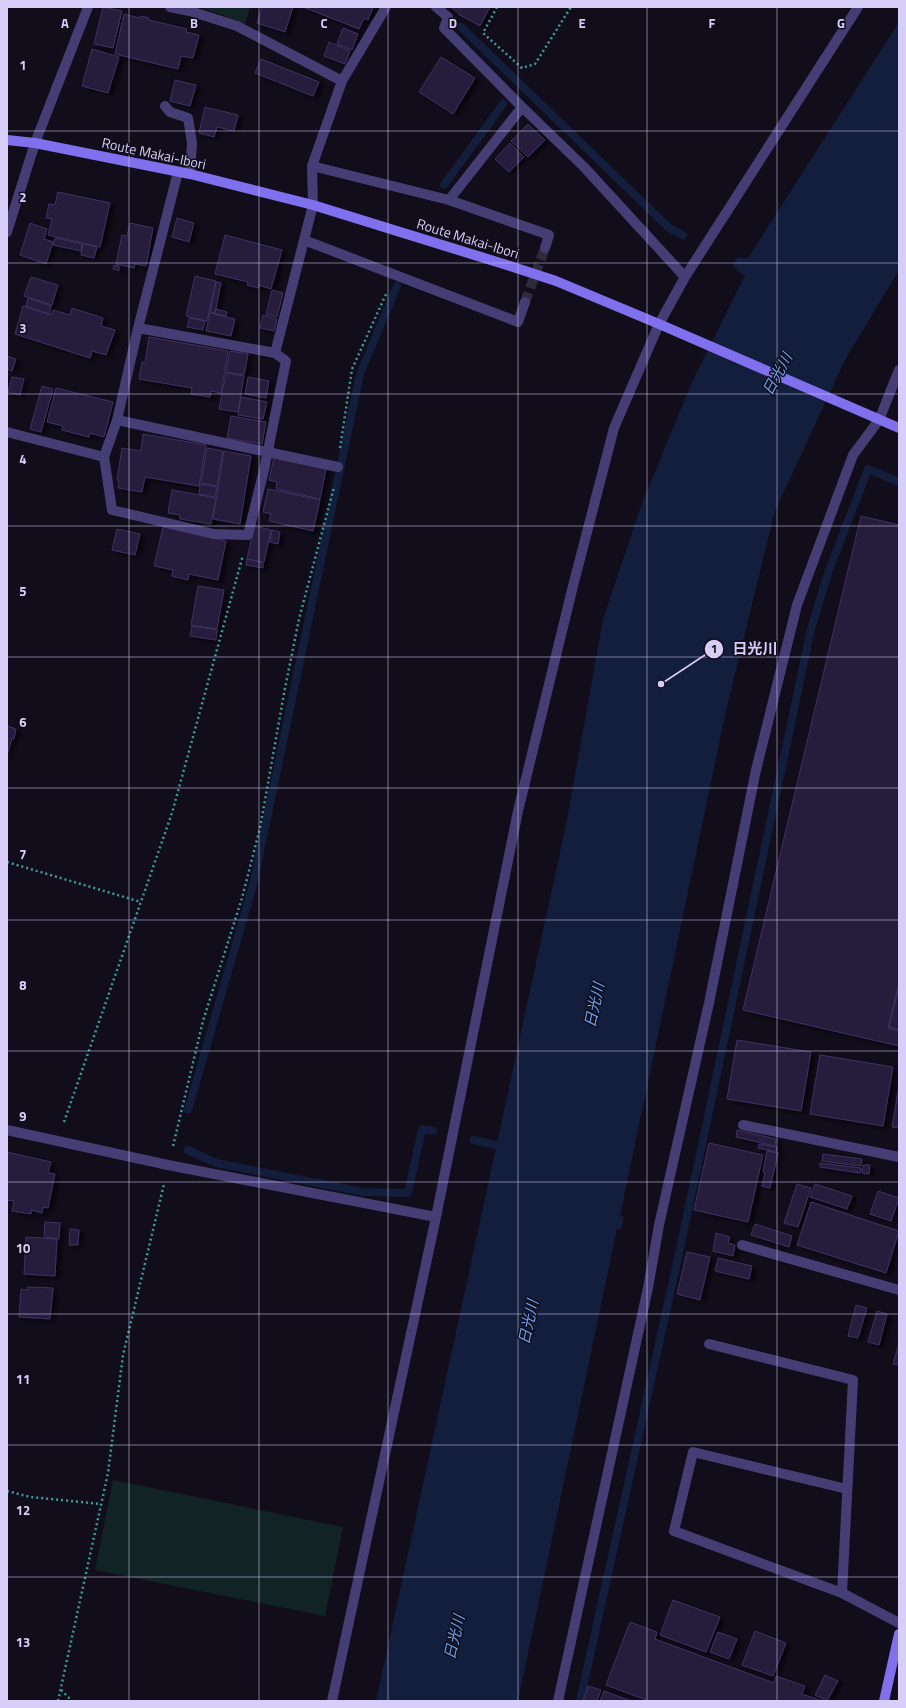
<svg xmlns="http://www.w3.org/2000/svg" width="906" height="1708" viewBox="0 0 906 1708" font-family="'Titillium Web','Noto Sans JP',sans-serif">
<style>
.green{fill:#112324}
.water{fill:#121e3b}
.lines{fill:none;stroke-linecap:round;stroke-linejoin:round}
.stream{stroke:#121e3b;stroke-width:8}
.building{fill:#251c3a;stroke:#403163;filter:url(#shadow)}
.street-tunnel{stroke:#2f2a3c;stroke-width:10;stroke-dasharray:10 5;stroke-linecap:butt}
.path{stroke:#3b9ca0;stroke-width:2.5;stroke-dasharray:2 3;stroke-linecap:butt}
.lane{stroke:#453e75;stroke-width:10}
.street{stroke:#453e75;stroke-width:10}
.secondary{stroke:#8070ee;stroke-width:10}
.grid{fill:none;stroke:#d7cef9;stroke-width:1;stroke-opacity:0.55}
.labels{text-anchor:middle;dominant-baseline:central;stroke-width:3;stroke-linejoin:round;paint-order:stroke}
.street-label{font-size:14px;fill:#d7cef9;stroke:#110d1b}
.water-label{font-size:15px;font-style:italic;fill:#68a2ed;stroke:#110d1b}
.grid-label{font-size:13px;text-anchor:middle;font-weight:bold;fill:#d7cef9;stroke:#110d1b;stroke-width:3;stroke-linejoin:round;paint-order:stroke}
.leader{fill:none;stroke:#d7cef9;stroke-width:1.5}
.callout-dot{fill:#d7cef9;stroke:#110d1b;stroke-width:1.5}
.mark-label{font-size:12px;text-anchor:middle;font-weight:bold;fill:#111}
.callout-label{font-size:15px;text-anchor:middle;font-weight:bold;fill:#d7cef9;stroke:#110d1b;stroke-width:3;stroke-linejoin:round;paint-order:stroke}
</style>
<defs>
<filter id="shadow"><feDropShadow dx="4.5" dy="2.5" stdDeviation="2" flood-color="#0009"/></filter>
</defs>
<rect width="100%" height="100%" fill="#110d1b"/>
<path class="green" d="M 198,7 L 250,7 L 245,24 L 217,13 Z
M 113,1480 L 343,1527 L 325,1616 L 95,1570 Z"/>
<path class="water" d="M 899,22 L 899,270 L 845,360 L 775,511 L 727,706 L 620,1216 L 624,1217 L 621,1230 L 617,1229 L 518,1701 L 376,1701 L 567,820 L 603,619 L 642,503 L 693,380 L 745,275 L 738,272 L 733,266 L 737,258 L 748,258 Z"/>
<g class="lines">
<path class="stream" d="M 461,27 L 669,228 L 683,235
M 444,185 L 503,104
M 188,1110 L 253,885 L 360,374 L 397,286
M 474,1140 L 506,1147
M 188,1150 L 216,1163 L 363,1192 L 408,1193 L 422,1129 L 433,1131
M 580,1701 L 681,1244 L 811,629 L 828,573 L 868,469 L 899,482"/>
</g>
<path class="building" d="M 103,7 L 122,11 L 113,48 L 94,44 Z
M 262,7 L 293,7 L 285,32 L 257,23 Z
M 303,7 L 373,7 L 368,20 L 364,18 L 359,29 Z
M 451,7 L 460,7 L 457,12 Z
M 462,7 L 490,7 L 480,26 L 458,14 Z
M 124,14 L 140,18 L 141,16 L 149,18 L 149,20 L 187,29 L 186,32 L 199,35 L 193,58 L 181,56 L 178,69 L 115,54 Z
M 343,28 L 358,34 L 352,50 L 337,44 Z
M 329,42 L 350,51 L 345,64 L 324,56 Z
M 92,49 L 119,57 L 108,93 L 82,86 Z
M 441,57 L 475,78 L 453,114 L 419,92 Z
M 261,59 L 319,82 L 313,96 L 255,73 Z
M 175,80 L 196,85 L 190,106 L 170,101 Z
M 205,107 L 238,115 L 234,131 L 217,127 L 214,137 L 199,133 Z
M 528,124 L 545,140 L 528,157 L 511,141 Z
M 510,143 L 524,157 L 509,172 L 495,159 Z
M 58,192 L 110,203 L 100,247 L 48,235 L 52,219 L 46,218 L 49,204 L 55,205 Z
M 177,218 L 194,223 L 189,242 L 172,237 Z
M 30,223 L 47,229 L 44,239 L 53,242 L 46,264 L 20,255 Z
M 130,223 L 153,228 L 146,266 L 135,264 L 134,268 L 116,264 L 122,235 L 127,236 Z
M 225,235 L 282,250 L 271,289 L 259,285 L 259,288 L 247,285 L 248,282 L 215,274 Z
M 55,238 L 82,244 L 81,251 L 53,245 Z
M 83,244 L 97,247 L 94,258 L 81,255 Z
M 114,265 L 119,266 L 119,271 L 113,269 Z
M 195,276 L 216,281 L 207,321 L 186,316 Z
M 31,277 L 58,285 L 52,305 L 24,296 Z
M 216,282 L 221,283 L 215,313 L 210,312 Z
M 272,290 L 283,293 L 277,317 L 266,314 Z
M 28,298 L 51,306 L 49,314 L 26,306 Z
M 23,306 L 51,315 L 53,310 L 70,315 L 72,308 L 103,318 L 101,326 L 115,330 L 106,355 L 92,351 L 90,358 L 15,334 Z
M 216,309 L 227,312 L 226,316 L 215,314 Z
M 210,313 L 235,319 L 231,336 L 206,331 Z
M 263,315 L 277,319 L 274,331 L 260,328 Z
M 189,318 L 205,321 L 203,330 L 187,327 Z
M 149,337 L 228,351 L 221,393 L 211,391 L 210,397 L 191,394 L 192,388 L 139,379 L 142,362 L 145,363 Z
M 230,351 L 248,354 L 244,375 L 226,372 Z
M 7,356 L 16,359 L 12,371 L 7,369 Z
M 226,373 L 244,376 L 238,412 L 219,409 Z
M 12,377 L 24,379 L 20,395 L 8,392 Z
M 248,377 L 269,381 L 266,398 L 245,394 Z
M 42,386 L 53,389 L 41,432 L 30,429 Z
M 56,388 L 113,402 L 104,437 L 90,433 L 89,437 L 62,430 L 63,426 L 47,422 Z
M 241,397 L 267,402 L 263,419 L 238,415 Z
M 231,416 L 266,422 L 262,444 L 227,438 Z
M 143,434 L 206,445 L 199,486 L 145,477 L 142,492 L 118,488 L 119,480 L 117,480 L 122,448 L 141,451 Z
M 207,448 L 223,451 L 217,486 L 201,483 Z
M 224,451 L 251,456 L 240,524 L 213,519 Z
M 274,457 L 326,469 L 320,499 L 276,489 L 277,482 L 269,480 Z
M 200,484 L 217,487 L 215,497 L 199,494 Z
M 268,489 L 320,500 L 313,531 L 269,521 L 271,514 L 263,512 Z
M 172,490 L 216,498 L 211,524 L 180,519 L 180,515 L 168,513 Z
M 861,516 L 899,525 L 899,983 L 888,1028 L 899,1031 L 899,1046 L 743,1010 Z
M 254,526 L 271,530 L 264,562 L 247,559 Z
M 163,527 L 226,541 L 218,580 L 189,574 L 188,580 L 172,576 L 173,570 L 154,566 Z
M 117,529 L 140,534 L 135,555 L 112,550 Z
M 272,530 L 280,532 L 278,544 L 270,542 Z
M 247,559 L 263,563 L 263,568 L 246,565 Z
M 198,586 L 224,590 L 217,629 L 191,625 Z
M 192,626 L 217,630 L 216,640 L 190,636 Z
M 7,726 L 16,729 L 14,739 L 12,738 L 7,755 Z
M 899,987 L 899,1030 L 889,1027 Z
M 737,1040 L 811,1052 L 801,1111 L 727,1099 Z
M 820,1055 L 893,1067 L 883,1126 L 810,1114 Z
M 899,1086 L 899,1128 L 892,1127 Z
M 737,1130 L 776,1139 L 775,1146 L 736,1137 Z
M 709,1143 L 763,1155 L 748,1222 L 694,1210 Z
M 759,1144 L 777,1147 L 776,1152 L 758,1148 Z
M 767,1151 L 778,1153 L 770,1188 L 762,1186 L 765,1173 L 763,1172 Z
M 7,1152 L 51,1162 L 48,1173 L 55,1174 L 48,1208 L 43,1207 L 42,1213 L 31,1210 L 31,1214 L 12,1211 L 14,1201 L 7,1200 Z
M 823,1154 L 862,1159 L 861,1166 L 822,1161 Z
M 820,1163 L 861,1168 L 860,1173 L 820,1167 Z
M 863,1165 L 870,1165 L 869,1174 L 862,1173 Z
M 797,1184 L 811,1188 L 798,1227 L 784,1223 Z
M 815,1184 L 852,1196 L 847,1209 L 810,1197 Z
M 878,1191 L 899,1198 L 891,1221 L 870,1214 Z
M 811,1202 L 899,1231 L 886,1273 L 797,1245 Z
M 45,1222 L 60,1223 L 59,1239 L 44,1237 Z
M 755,1224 L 792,1236 L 789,1247 L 751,1235 Z
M 70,1229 L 79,1230 L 78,1245 L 69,1245 Z
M 716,1233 L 730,1237 L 728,1243 L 735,1245 L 733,1256 L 713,1251 Z
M 26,1237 L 57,1239 L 55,1276 L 24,1274 Z
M 687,1252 L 710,1257 L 700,1300 L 677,1294 Z
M 718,1258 L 752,1266 L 749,1279 L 715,1271 Z
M 28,1287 L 53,1288 L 50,1319 L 19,1317 L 21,1289 L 27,1290 Z
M 856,1305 L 867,1308 L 858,1338 L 848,1336 Z
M 877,1311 L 887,1314 L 879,1345 L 868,1342 Z
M 899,1343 L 899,1365 L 893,1364 Z
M 673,1600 L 720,1617 L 706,1652 L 660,1635 Z
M 630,1622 L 657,1632 L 655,1639 L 774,1683 L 776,1676 L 805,1686 L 802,1694 L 822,1701 L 649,1701 L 606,1685 Z
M 755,1631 L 786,1643 L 773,1676 L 742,1665 Z
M 718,1632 L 737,1639 L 729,1659 L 710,1652 Z
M 825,1675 L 838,1681 L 827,1701 L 815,1695 Z
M 588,1686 L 601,1690 L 597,1701 L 583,1701 Z
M 604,1691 L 631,1701 L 600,1701 Z"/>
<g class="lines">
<path class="street-tunnel" d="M 525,302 L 545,248"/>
<path class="path" d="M 497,7 L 483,33 L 522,68 L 535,64 L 571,7
M 340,448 L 352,369 L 387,292
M 7,862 L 141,902
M 64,1122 L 172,813 L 243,555
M 173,1146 L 203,1021 L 242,898 L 260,828 L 285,688 L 299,619 L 334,487
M 7,1491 L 30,1497 L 101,1504
M 61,1690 L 72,1701
M 58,1701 L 108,1473 L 123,1355 L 164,1184"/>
<path class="lane" d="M 165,106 L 170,112 L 188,118 L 192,143 L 190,174
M 743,1125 L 899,1157
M 742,1245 L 899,1290
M 709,1344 L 853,1380 L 842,1593 L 899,1623
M 842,1593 L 674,1531 L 693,1452 L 847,1489"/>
<path class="street" d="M 170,7 L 190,11 L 237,26 L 342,81
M 436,7 L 448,17 L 444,28 L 522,107 L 584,167 L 685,277
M 312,166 L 449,200 L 549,235 L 545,248
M 449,200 L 522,107
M 7,232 L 35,143 L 88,7
M 304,240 L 518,322 L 525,302
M 138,328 L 275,353 L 286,361 L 264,470 L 248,535 L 214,534 L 112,510 L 104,457 L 117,420 L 138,328 L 178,172
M 275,353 L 313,205 L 312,166 L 342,81 L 386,7
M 117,420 L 338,467
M 7,432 L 104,457
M 7,1130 L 168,1165 L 436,1217
M 332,1701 L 436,1217 L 518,811 L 573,586 L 614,428 L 659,324 L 685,277 L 858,7
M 558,1701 L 648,1288 L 659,1225 L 709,1003 L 756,770 L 797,605 L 853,455 L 879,420 L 899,370"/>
<path class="secondary" d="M 7,140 L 35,143 L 190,174 L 313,205 L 510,266 L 556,281 L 659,324 L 899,428
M 884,1701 L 899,1634"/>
</g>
<path class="grid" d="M 129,7 L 129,1701M 259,7 L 259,1701M 388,7 L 388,1701M 518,7 L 518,1701M 647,7 L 647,1701M 777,7 L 777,1701M 7,131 L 899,131M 7,263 L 899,263M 7,394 L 899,394M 7,526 L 899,526M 7,657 L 899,657M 7,788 L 899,788M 7,920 L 899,920M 7,1051 L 899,1051M 7,1182 L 899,1182M 7,1314 L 899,1314M 7,1445 L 899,1445M 7,1577 L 899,1577"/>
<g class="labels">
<g class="street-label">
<text transform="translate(154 153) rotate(12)">Route Makai-Ibori</text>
<text transform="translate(468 238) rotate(17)">Route Makai-Ibori</text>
</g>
<g class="water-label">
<text transform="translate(777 374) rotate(-62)">日光川</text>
<text transform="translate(594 1005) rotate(-78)">日光川</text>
<text transform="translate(528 1322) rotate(-78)">日光川</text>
<text transform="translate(454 1637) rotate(-77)">日光川</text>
</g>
</g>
<g class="grid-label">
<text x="65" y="28">A</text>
<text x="194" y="28">B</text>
<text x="324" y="28">C</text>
<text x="453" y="28">D</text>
<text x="582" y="28">E</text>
<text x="712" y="28">F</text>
<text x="841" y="28">G</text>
<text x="23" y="70">1</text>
<text x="23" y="202">2</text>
<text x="23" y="333">3</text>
<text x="23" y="464">4</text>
<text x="23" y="596">5</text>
<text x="23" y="727">6</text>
<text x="23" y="859">7</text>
<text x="23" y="990">8</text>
<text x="23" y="1121">9</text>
<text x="23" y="1253">10</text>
<text x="23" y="1384">11</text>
<text x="23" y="1515">12</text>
<text x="23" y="1647">13</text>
</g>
<path class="leader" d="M661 684L714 649"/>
<g class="callout-dot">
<circle cx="661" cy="684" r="4"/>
<circle cx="714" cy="649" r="10"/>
</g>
<g class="mark-label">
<text x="714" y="653">1</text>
</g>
<g class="callout-label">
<text x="755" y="654">日光川</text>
</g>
<rect width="906" height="1708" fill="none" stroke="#d7cef9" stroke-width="16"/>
</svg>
